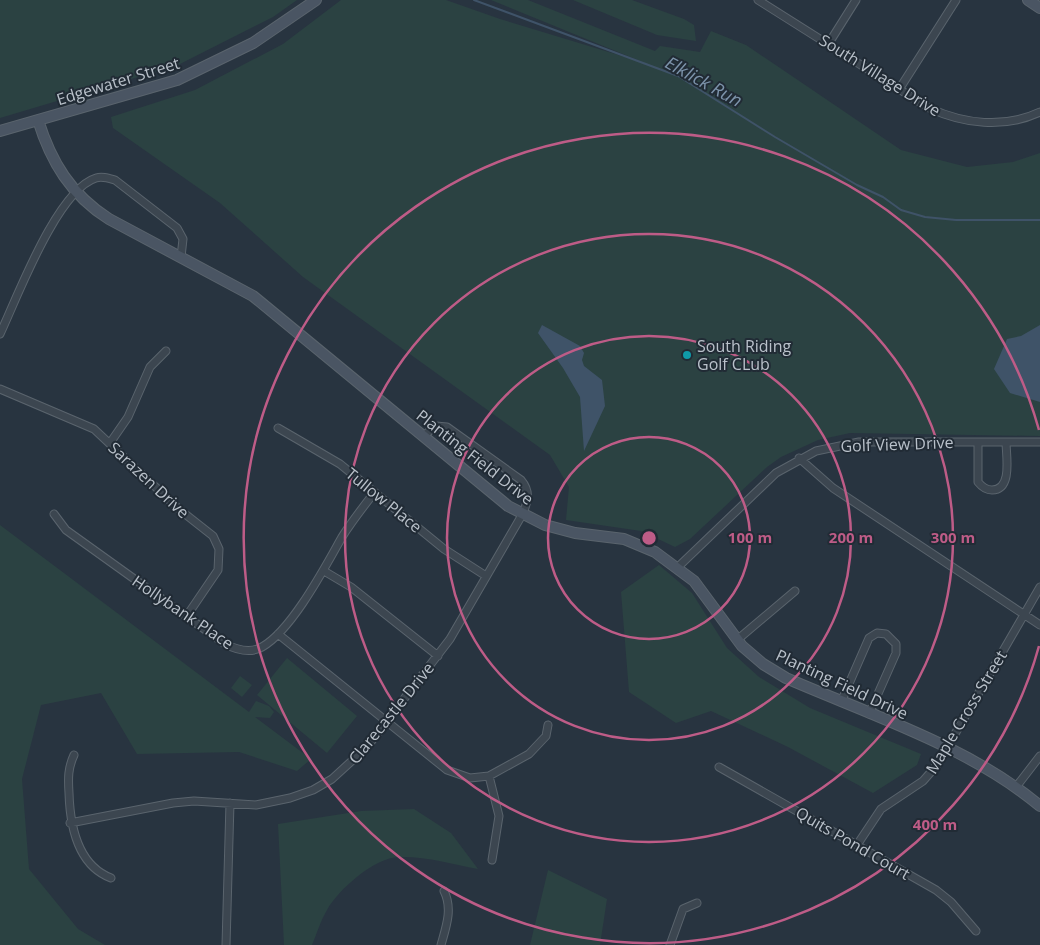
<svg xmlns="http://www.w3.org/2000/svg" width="1040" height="945" viewBox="0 0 1040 945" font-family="'Open Sans',sans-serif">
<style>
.green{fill:#2b4242}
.water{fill:#3f5368}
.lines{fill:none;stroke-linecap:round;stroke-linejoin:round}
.stream{stroke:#3f5368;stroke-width:2}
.street-casing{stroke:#5a646d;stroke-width:9}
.secondary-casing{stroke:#5a646d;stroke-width:12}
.street{stroke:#3c4650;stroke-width:7}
.secondary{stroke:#4a5563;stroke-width:10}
.ring{fill:none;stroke:#be5c87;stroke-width:2.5}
.culture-dot{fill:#0f9aa8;stroke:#212b35;stroke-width:2}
.labels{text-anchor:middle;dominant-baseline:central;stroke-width:4;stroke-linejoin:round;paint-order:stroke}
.street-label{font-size:16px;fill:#b9c1ca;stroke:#212b35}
.poi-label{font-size:16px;fill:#b9c1ca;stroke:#212b35;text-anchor:start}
.water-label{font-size:18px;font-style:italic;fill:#7c93aa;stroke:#212b35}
.centre{fill:#be5c87;stroke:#212b35;stroke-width:2.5}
.ring-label{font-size:15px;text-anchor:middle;font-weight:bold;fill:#be5c87;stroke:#212b35;stroke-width:4;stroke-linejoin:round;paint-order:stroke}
</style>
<rect width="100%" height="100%" fill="#283440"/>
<path class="green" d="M 0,0 L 297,0 L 273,17 L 178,65 L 0,118 Z
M 341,0 L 446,0 L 500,19 L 645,63 L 491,0 L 528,0 L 655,51 L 660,46 L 700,52 L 711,31 L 746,45 L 901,150 L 967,167 L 1013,162 L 1040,153 L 1040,436 L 850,433 L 818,440 L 781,457 L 767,467 L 690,539 L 675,547 L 641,531 L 566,520 L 569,487 L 550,455 L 303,277 L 220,203 L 113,128 L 111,117 L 195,90 L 283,44 Z
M 573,0 L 632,0 L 684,19 L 694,25 L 696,41 L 657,35 Z
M 0,525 L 249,712 L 256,701 L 269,706 L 274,712 L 270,718 L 255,717 L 311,759 L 297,771 L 239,752 L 137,754 L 101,693 L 41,705 L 22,779 L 29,869 L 78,929 L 105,945 L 0,945 Z
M 659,565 L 692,593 L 727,648 L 759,677 L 810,708 L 921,754 L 917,765 L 873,793 L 788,747 L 711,711 L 676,723 L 629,692 L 621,592 Z
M 287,658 L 357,716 L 327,753 L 257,695 Z
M 240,676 L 252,685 L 242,697 L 231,688 Z
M 414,809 L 451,833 L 478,869 C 452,864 425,856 399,857 C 375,857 338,890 327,910 C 321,920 317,933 312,945 L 284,945 L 278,824 L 361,811 Z
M 548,870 L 607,899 L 600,945 L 530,945 Z"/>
<path class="water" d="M 542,325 L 580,346 L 584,353 L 582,360 L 584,366 L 602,380 L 605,406 L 584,451 L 580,397 L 563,368 L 538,333 Z
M 1040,325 L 1040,402 L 1010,393 L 994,369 L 1007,339 L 1021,336 Z"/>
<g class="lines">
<path class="stream" d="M 474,0 L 678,76 L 775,137 L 857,185 L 883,197 L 901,210 L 925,217 L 956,220 L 1040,220"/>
<defs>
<path id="street" d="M 758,0 L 929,108 C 964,124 1004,129 1040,112
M 829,43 L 856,0
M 900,88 L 956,0
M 0,334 C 17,298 57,190 96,178 C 102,176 108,178 115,180 L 177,228 L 183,239 L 181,257
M 0,389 L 94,429 L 180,510 L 213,536 L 219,549 L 218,570 L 186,617
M 278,428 L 340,464 L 444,549 L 486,576
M 978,442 L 978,482 C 982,487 986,490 992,490 C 1013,490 1006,455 1006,442
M 110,443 L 128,417 L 150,367 L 166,351
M 799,458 L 833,488 L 1040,625
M 54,514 L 66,530 L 225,644 C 237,650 250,654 262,647 C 292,630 325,567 342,537 C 352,521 363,507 374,493
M 678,567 L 776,473 L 816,451 L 859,442 L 1040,442
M 324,571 L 351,587 L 438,656
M 278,634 L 447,770 L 470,778 L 489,776 L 529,754 L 546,736 L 548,725
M 737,640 L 795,591
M 841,702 L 869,638 L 877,633 L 886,634 L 896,644 L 896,653 L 869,714
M 74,755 C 68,768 68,778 69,793 C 70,826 77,865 111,878
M 719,767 L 936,890 L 951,902 L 976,931
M 489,776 L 499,816 L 492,860
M 1016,787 L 1040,756
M 70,823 L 173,803 L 194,801 L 256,805 L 290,798 L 313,790 L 332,779 L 367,747 L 450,639 L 522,515 C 528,502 531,492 521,480 L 447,427 L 436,426 L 423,436
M 857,845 L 881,809 L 923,781 L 937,765 L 1040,587
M 226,945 L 230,803
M 441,945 C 446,927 453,909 444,891
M 670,945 L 683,909 L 697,903"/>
<path id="secondary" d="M 1028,0 L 1040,8
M 38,120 C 51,162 71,195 109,219 L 253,296 L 508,506 L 545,525 L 575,533 L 624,539 L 655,552 L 694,581 L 742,646 L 763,664 L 786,678 C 871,715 970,747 1040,806
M 0,131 L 177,80 L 253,43 L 316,0"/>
</defs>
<use href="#street" class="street-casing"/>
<use href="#secondary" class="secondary-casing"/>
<use href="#street" class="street"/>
<use href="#secondary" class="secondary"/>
</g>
<g class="ring">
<circle cx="649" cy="538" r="101"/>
<circle cx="649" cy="538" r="202"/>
<circle cx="649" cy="538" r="304"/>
<path d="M1039 646A405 405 0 1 1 1039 430"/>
</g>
<circle class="culture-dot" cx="687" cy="355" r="5"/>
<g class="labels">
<g class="street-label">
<text transform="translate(880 75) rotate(32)">South Village Drive</text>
<text transform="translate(118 81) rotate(-17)">Edgewater Street</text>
<text transform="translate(897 444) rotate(-2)">Golf View Drive</text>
<text transform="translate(475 457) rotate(38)">Planting Field Drive</text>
<text transform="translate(149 480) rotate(43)">Sarazen Drive</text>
<text transform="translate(384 500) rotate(39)">Tullow Place</text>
<text transform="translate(183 612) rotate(34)">Hollybank Place</text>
<text transform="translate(842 684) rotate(25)">Planting Field Drive</text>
<text transform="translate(966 712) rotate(-59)">Maple Cross Street</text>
<text transform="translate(391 713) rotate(-51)">Clarecastle Drive</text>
<text transform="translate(853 843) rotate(30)">Quits Pond Court</text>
</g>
<g class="poi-label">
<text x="697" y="346">South Riding<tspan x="697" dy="18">Golf CLub</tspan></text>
</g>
<g class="water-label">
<text transform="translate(704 81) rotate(29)">Elklick Run</text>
</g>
</g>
<circle cx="649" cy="538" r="8" class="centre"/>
<g class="ring-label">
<text x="750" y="543">100 m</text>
<text x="851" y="543">200 m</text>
<text x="953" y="543">300 m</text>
<text x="935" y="830">400 m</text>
</g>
</svg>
